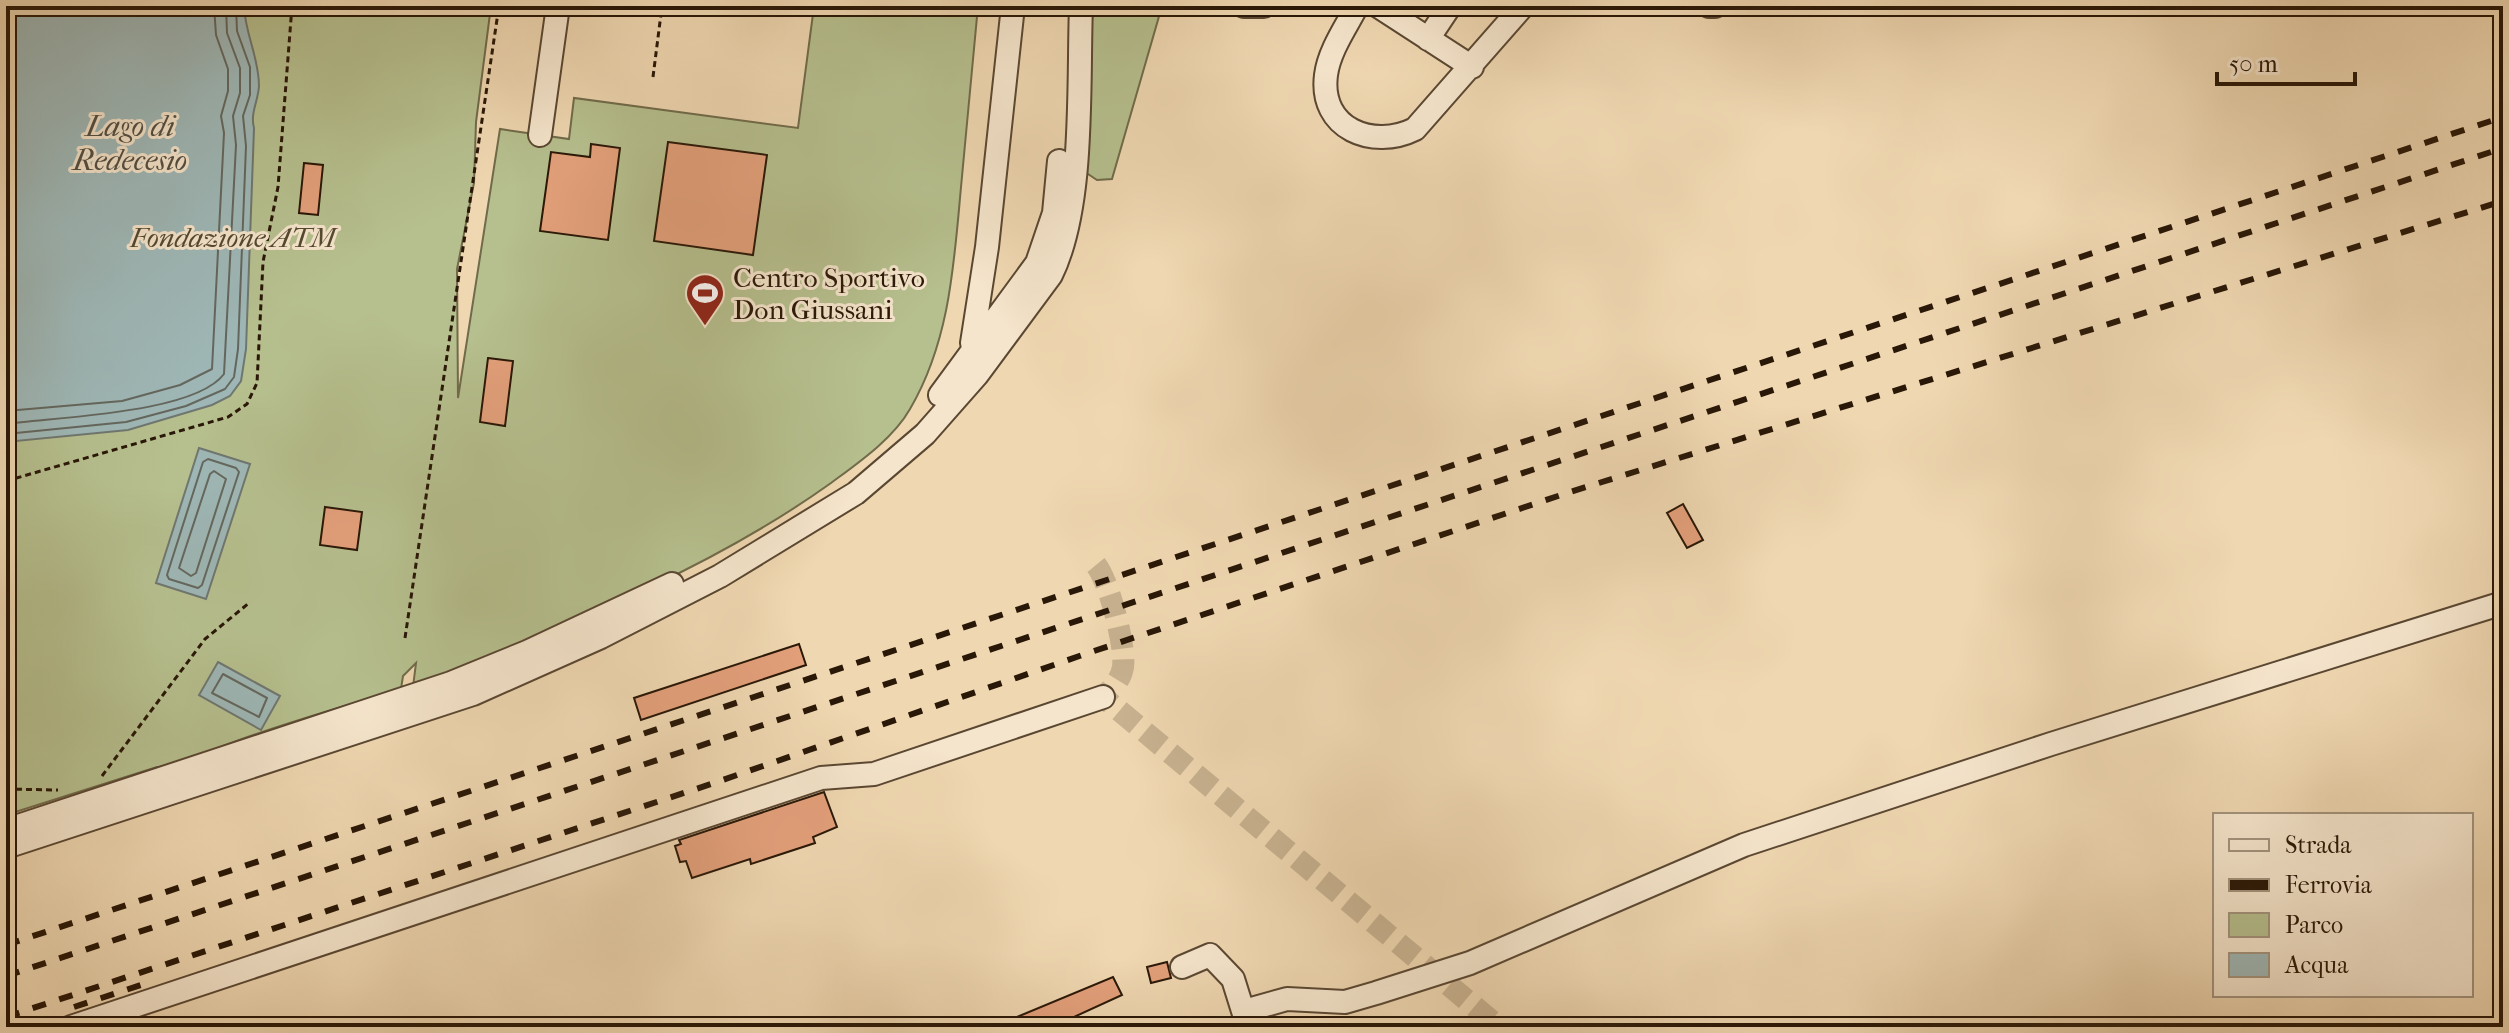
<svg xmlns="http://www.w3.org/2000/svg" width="2509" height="1033" viewBox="0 0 2509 1033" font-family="'IM FELL French Canon',serif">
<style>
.green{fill:#b6bf8e;stroke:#706b4a;stroke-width:2}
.water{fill:#9eb7b6;stroke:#6f7770;stroke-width:2}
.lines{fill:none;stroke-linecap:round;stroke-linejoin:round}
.shore{stroke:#64675e;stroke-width:2}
.building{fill:#e3a07b;stroke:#291707;stroke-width:2}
.minor-tunnel{stroke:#c7b18f;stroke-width:22;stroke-dasharray:22 11;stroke-linecap:butt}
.minor-casing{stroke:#5a4732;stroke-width:26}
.path{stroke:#291707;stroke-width:3;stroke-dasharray:6 4;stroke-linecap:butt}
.minor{stroke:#f5e5cc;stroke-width:22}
.rail{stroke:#291707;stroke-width:6;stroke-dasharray:14 14;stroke-linecap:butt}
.labels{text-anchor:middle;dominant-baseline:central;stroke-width:6;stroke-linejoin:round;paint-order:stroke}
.park-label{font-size:28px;font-style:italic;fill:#534930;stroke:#f5e5cc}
.poi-label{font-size:28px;fill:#291707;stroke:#f5e5cc;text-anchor:start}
.water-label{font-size:30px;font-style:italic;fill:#524f44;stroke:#f5e5cc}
</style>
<rect width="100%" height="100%" fill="#efd7b1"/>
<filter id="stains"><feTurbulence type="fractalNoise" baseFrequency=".0025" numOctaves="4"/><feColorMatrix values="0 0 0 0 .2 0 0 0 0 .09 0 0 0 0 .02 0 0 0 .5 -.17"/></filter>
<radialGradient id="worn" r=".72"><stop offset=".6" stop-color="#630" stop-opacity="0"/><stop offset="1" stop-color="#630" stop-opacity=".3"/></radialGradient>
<path class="green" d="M 6,6 L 491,6 L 476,122 L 474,183 L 457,269 L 458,398 L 500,129 L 569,139 L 574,98 L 798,128 L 814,6 L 978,6 C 972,66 967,127 961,187 C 954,263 950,341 910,409 C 893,439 858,463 831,483 C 704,574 557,629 413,687 L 416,663 L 403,676 L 401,689 C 343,707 283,723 226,745 C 201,754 184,767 157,767 L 6,815 Z
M 1091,6 L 1162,6 L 1112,179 L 1097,180 L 1085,172 Z"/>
<path class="water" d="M 6,6 L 244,6 C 245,34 259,57 259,86 C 258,102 250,113 254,128 L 246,349 L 241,381 L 230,396 L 212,405 L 128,430 L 6,442 Z
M 199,448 L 250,464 L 206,599 L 156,583 Z
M 218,662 L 280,696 L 261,730 L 199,695 Z"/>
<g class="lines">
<path class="shore" d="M 6,411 L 122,401 L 180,385 L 212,369 L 224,133 L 221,116 L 228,91 L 228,69 L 216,35 L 214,6
M 6,424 C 54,417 194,414 224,374 L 236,145 L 233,116 L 240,93 L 240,68 L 227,33 L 226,6
M 6,434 L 126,422 L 186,406 L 225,389 L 234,377 L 238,349 L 246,146 L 243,116 L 250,95 L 250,67 L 237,31 L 236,6
M 208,459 L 236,468 L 239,472 L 202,585 L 198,588 L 169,579 L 167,575 L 203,462 Z
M 214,471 L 226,479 L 196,573 L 191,576 L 179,568 L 210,474 Z
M 223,674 L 267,698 L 259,717 L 212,693 Z"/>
</g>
<path class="building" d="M 668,142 L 767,155 L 753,255 L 654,241 Z
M 591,144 L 620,148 L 608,240 L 540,231 L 551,152 L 590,157 Z
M 304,163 L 323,165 L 318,215 L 299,213 Z
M 488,358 L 513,361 L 505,426 L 480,422 Z
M 1683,504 L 1703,540 L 1687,548 L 1667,513 Z
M 325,507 L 362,512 L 357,550 L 320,545 Z
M 799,644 L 806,665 L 641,720 L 634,698 Z
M 824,792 L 837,827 L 813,837 L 815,843 L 751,864 L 750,859 L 692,878 L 686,861 L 680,862 L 675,846 L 681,844 L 679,840 Z
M 1167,962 L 1171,978 L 1151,983 L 1147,967 Z
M 1113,977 L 1122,995 L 1063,1022 L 1065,1027 L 993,1027 Z"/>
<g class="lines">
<path class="minor-tunnel" d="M 1096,565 C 1109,581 1126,647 1123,667 C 1121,680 1112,689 1103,697 L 1499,1027"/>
<defs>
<path id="minor" d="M 1244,6 L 1264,6
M 1357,6 C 1346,27 1329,51 1326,75 C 1319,129 1373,150 1415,129 L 1523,6
M 1378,6 L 1472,67
M 1709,6 L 1715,6
M 1428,39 L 1450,6
M 540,135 L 558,6
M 972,343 L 987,247 L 1013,6
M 940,395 L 1037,263 L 1054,213 L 1059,161
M 6,830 L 451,683 L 527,652 L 672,584
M 6,847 L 473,694 L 601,637 L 720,576 L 856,493 L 925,434 L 977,375 L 1051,275 C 1085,206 1078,85 1081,6
M 1182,967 L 1210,955 L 1233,979 L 1248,1027
M 1244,1011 L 1287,999 L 1345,1002 L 1376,993 L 1470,963 L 1744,845 L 2051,744 L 2503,603
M 71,1027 L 821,778 L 874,774 L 1103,697"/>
</defs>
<use href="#minor" class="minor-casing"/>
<path class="path" d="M 653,77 L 662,6
M 6,481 L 228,417 L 247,404 L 257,383 L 263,262 L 278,187 L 292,6
M 405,638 L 499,6
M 102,776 L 205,639 L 249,603
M 6,789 L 58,790"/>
<use href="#minor" class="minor"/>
<path class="rail" d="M 6,945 L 2503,117
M 6,976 L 2503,148
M 74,1007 L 150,982
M 6,1017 L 714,783 L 1091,652 L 1570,492 L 2503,201"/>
</g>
<defs>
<symbol id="stadium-pin" viewBox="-11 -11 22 30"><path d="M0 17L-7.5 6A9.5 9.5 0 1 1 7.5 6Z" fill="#8f2418" stroke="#f5e5cc"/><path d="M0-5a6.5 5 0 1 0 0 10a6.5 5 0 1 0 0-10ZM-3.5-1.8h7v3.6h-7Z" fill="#fff"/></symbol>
</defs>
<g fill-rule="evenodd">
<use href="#stadium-pin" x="683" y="271" width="44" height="60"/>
</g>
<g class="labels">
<g class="park-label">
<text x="233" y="237">Fondazione ATM</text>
</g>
<g class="poi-label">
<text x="733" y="277">Centro Sportivo<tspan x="733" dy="32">Don Giussani</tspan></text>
</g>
<g class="water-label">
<text x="130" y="126">Lago di<tspan x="130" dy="34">Redecesio</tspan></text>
</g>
</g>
<rect width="2509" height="1033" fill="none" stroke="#efd7b1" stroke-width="32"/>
<rect x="8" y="8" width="2493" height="1017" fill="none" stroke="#291707" stroke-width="4"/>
<rect x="16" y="16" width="2477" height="1001" fill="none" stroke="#291707" stroke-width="2"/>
<rect x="2213" y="813" width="260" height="184" fill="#f5e5cc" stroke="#a3937d" stroke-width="2"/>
<rect x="2229" y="839" width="40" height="12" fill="#f5e5cc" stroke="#a3937d" stroke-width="2"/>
<text x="2285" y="853" font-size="24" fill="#291707">Strada</text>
<rect x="2229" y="879" width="40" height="12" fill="#291707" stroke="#a3937d" stroke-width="2"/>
<text x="2285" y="893" font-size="24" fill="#291707">Ferrovia</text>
<rect x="2229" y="913" width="40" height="24" fill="#b6bf8e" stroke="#a3937d" stroke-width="2"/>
<text x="2285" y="933" font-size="24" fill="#291707">Parco</text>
<rect x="2229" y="953" width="40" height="24" fill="#9eb7b6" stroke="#a3937d" stroke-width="2"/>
<text x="2285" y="973" font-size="24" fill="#291707">Acqua</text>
<path d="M2217 72v12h138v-12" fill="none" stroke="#291707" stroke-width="4"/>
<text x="2229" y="72" font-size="24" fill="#291707" stroke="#f5e5cc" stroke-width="6" paint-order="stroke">50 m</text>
<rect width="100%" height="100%" filter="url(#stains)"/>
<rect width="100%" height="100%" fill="url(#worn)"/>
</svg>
